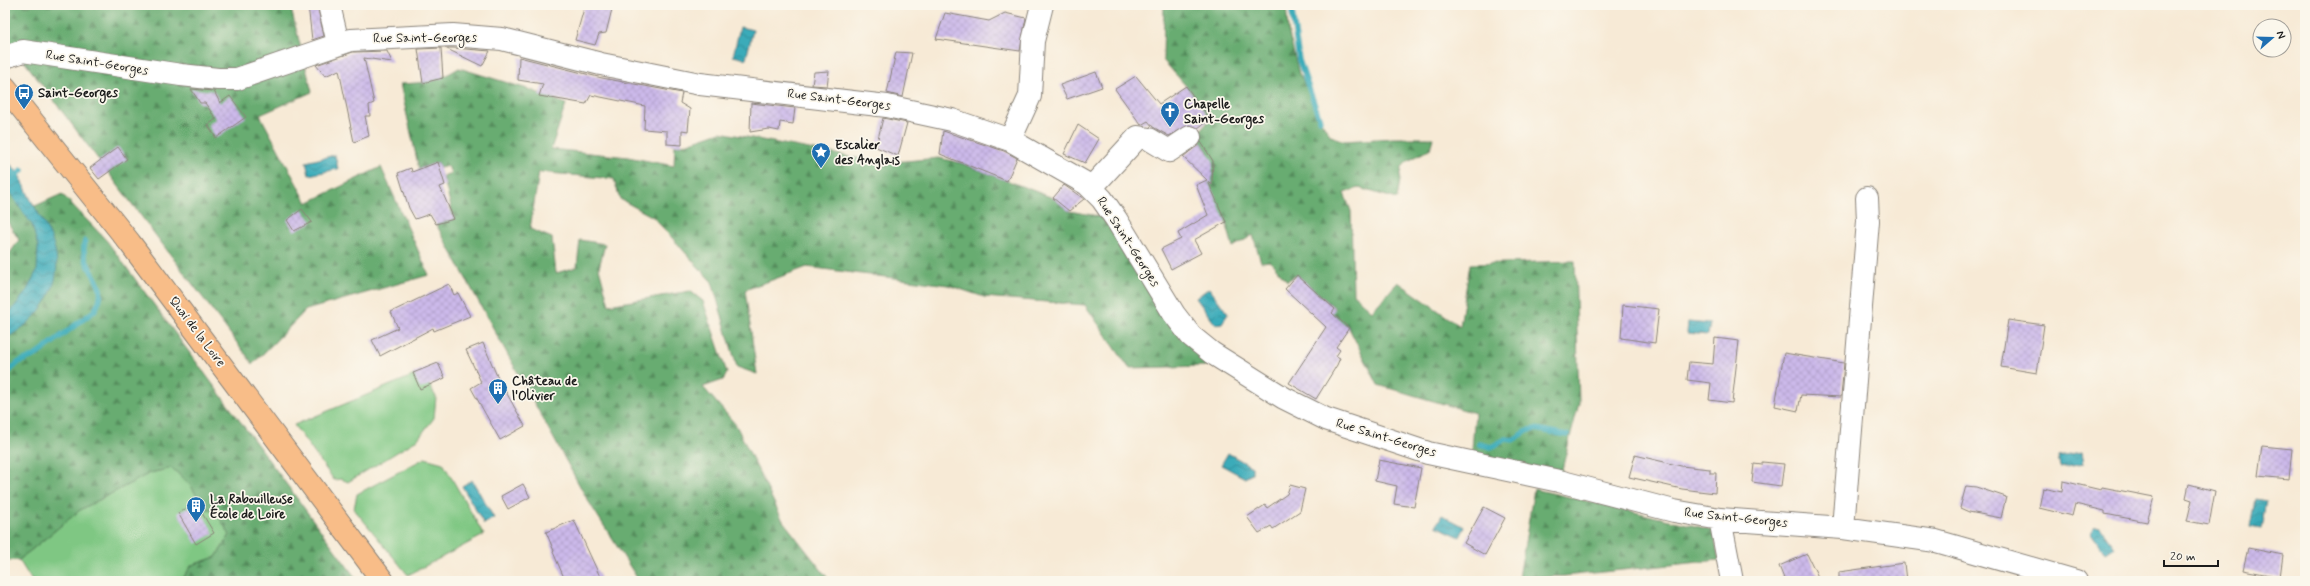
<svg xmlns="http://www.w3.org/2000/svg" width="2310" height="586" viewBox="0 0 2310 586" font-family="Mynerve,sans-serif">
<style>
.grass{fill:#7fc783;stroke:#4e7250}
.forest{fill:url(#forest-firs);stroke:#426446}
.water{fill:url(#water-waves);stroke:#2c646a}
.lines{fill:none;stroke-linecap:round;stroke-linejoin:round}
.stream{stroke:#3babb9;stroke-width:5.5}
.building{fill:url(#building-cross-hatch)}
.minor-casing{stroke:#8a8379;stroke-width:24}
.major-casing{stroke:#8a8379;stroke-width:24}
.minor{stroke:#fff;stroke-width:22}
.major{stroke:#f8bd88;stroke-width:22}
.labels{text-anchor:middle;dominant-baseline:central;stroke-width:3.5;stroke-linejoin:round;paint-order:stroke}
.street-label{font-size:13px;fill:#1c1c1c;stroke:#fbf7ec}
.poi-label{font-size:13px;font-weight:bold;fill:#1c1c1c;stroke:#fbf7ec;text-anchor:start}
</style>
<defs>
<pattern id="forest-firs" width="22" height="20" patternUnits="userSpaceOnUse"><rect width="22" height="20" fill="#67ac71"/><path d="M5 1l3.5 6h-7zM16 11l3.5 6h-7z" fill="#548b5c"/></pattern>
<pattern id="water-waves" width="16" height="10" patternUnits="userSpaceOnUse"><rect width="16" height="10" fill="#3babb9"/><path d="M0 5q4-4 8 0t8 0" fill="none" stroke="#318a96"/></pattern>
<pattern id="building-cross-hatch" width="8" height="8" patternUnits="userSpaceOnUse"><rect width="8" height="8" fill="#ccb9ea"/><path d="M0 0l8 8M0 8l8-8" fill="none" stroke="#af9ec8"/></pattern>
</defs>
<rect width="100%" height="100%" fill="#fbf7ec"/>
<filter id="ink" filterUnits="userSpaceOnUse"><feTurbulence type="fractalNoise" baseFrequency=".025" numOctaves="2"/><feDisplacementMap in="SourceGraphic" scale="8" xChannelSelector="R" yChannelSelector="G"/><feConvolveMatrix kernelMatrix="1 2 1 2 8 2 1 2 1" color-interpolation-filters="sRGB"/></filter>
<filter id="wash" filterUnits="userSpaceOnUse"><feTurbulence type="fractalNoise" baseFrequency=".012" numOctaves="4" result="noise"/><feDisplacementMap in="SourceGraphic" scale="16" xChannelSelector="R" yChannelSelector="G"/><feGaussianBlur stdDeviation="0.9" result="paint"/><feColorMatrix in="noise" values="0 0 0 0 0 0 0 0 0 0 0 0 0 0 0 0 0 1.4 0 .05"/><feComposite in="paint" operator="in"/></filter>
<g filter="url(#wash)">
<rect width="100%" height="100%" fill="#f7ead6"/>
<path class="grass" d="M 422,372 L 436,397 L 434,418 L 417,440 L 348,482 L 341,479 L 334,480 L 294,425 Z
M 425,458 L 443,463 L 484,535 L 408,575 L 354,509 L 357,494 Z
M 172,468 L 191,486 L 205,509 L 214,509 L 230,535 L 216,557 L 192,565 L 181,581 L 32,581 L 19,560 L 80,510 L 150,473 Z"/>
<path class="forest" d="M 5,5 L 290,5 L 312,92 L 260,115 L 307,203 L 381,167 L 429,275 L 306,310 L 253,364 L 5,36 Z
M 1164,5 L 1286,5 L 1288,30 L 1299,74 L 1312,94 L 1320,120 L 1331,136 L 1344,141 L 1393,138 L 1433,138 L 1430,149 L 1408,161 L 1402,167 L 1397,199 L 1359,188 L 1344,193 L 1351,211 L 1353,294 L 1372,311 L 1398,282 L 1460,326 L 1470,264 L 1575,261 L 1579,403 L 1559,481 L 1471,462 L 1475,413 L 1378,385 L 1349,328 L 1332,313 L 1335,308 L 1297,275 L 1287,281 L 1270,261 L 1261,262 L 1253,235 L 1233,247 L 1226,222 L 1206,183 L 1212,181 L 1213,171 L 1206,172 L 1208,152 L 1198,137 L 1194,139 L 1210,119 L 1186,86 L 1163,60 Z
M 459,68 L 531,90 L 566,104 L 551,149 L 628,157 L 674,166 L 675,145 L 682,145 L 720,132 L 883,163 L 939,158 L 961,163 L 1053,198 L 1069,211 L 1116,219 L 1191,336 L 1206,366 L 1129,368 L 1085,305 L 984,297 L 948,285 L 807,267 L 745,290 L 757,374 L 737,367 L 712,282 L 653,217 L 620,199 L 614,179 L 539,172 L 530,229 L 552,238 L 556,273 L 577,267 L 580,240 L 605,244 L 599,268 L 609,305 L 690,291 L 703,301 L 727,373 L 723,380 L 703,387 L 736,425 L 783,521 L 830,581 L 639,581 L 587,499 L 436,224 L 454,219 L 443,176 L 451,173 L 448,166 L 440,168 L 438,162 L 419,169 L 400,84 C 425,83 438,81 459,68 Z
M 5,166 L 35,206 L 62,194 L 107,241 L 358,581 L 181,581 L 192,565 L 216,557 L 230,535 L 214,509 L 205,509 L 191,486 L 172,468 L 150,473 L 80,510 L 19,560 L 5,561 L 5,260 L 19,240 L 5,218 Z
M 1534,489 L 1713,530 L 1719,560 L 1564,576 L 1519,578 Z"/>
<path class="water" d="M 740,27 L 753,30 L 746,59 L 733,56 Z
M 335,155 L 338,169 L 309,175 L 306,162 Z
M 9,163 C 21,173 25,189 32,202 C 38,213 45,224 50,235 C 70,279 43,318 5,339 L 5,315 L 10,312 L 26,292 L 37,270 L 38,247 L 32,225 L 5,186 L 5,166 Z
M 1209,288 L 1228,314 L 1222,323 L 1215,324 L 1196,298 Z
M 1688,322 L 1710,324 L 1708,335 L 1687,333 Z
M 2082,452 L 2084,463 L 2060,467 L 2058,456 Z
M 1228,453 L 1252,467 L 1252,474 L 1245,478 L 1221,465 Z
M 472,480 L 494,518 L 484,524 L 462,486 Z
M 2255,499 L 2266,501 L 2261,529 L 2250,527 Z
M 1442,515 L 1465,527 L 1460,537 L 1436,526 Z
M 2096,526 L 2100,527 L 2114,547 L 2105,553 L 2091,533 L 2093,527 Z"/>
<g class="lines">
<path class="stream" d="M 1291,5 L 1299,60 L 1320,120
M 14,179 L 22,170
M 5,375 L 19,362 L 36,355 L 94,311 C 115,281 77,271 85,241
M 1479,444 L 1491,447 L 1506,439 L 1513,440 L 1529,430 L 1535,429 L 1567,435"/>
</g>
<g id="blocks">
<path class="building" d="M 308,5 L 317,5 L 324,36 L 312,40 Z
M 585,5 L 613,5 L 606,33 L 599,34 L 595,45 L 575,40 Z
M 945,13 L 989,21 L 1005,13 L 1026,18 L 1020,51 L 936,39 Z
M 441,48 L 443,78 L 423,83 L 418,49 Z
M 445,48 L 453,48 L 490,51 L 482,66 Z
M 387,51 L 392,62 L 364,58 L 374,103 L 369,105 L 370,116 L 365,116 L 369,136 L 354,142 L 339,70 L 325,76 L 316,65 L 353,52 Z
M 896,52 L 912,53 L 903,97 L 887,93 Z
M 519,57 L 602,78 L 682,93 L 680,103 L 690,109 L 688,131 L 682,130 L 682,145 L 667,144 L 667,131 L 644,129 L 645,106 L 591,95 L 586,104 L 539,96 L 543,84 L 518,80 Z
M 829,71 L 827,86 L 812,85 L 814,72 Z
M 1096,72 L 1102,87 L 1067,99 L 1060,85 Z
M 1136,76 L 1159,104 L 1186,86 L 1210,119 L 1198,128 L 1189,125 L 1169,136 L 1153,127 L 1148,121 L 1141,125 L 1115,89 Z
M 191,89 L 214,91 L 220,103 L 230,96 L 246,117 L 216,138 L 208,125 L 216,119 L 205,103 L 200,103 Z
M 751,103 L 795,108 L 793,124 L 780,122 L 779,131 L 769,129 L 750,132 Z
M 883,118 L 907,123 L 898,156 L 876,147 Z
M 1078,125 L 1099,139 L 1085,163 L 1064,154 Z
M 943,131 L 1004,151 L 1017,158 L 1007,181 L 940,154 Z
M 1201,142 L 1213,161 L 1212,185 L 1208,181 L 1226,222 L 1194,240 L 1201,253 L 1171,269 L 1161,249 L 1181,239 L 1178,233 L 1208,215 L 1196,185 L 1207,180 L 1183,157 Z
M 118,147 L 127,159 L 99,179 L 90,168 Z
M 438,162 L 445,185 L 440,187 L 454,219 L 436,224 L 430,214 L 415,219 L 409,208 L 398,173 L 411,168 L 412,172 Z
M 1064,185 L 1084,199 L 1069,211 L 1053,198 Z
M 302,209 L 312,222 L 294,231 L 287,220 Z
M 1297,275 L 1335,309 L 1332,313 L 1349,328 L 1336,347 L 1340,350 L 1336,356 L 1340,358 L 1337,365 L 1316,399 L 1289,383 L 1326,327 L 1285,289 Z
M 449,284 L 454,295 L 458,293 L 470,316 L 434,331 L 433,328 L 380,356 L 372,340 L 398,328 L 391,312 Z
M 1623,305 L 1659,309 L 1655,343 L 1621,338 Z
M 2008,320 L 2044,325 L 2037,373 L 2001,367 Z
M 1715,338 L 1739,341 L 1732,403 L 1709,400 L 1711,383 L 1687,380 L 1689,362 L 1713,364 Z
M 483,343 L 497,376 L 525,426 L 500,440 L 471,388 L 481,382 L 466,350 Z
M 1784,353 L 1844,363 L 1841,397 L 1801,395 L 1798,411 L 1775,406 Z
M 438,363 L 445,378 L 420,389 L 413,373 Z
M 2262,446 L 2292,449 L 2289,479 L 2258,476 Z
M 1635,455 L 1681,466 L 1710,469 L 1710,473 L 1716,473 L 1715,493 L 1682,489 L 1629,477 Z
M 1379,460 L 1421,468 L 1414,507 L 1394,504 L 1397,486 L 1375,481 Z
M 1762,462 L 1784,464 L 1781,486 L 1752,482 L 1754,464 L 1762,465 Z
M 2063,481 L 2101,490 L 2102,487 L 2154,497 L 2147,522 L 2105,514 L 2105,511 L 2075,504 L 2072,516 L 2039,508 L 2043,488 L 2062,492 Z
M 523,484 L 530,497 L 508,509 L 501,496 Z
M 2189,484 L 2215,491 L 2209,525 L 2187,521 L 2192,500 L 2186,498 Z
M 1290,485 L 1305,489 L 1300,511 L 1273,529 L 1271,526 L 1259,533 L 1247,517 L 1265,505 L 1267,508 L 1287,494 Z
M 1966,486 L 1976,487 L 2006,497 L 2001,518 L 1969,512 L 1960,508 Z
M 196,503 L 214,533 L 196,544 L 178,513 Z
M 1484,507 L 1505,518 L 1485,555 L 1464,543 Z
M 574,520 L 602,581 L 565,580 L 553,552 L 554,551 L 546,532 Z
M 2248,548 L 2283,555 L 2280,577 L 2243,570 Z
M 1807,554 L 1820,581 L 1785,581 L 1779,566 Z
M 1904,563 L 1906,581 L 1839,581 L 1839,572 Z"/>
</g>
</g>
<g filter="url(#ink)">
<use href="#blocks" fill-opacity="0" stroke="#8a8379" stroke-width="1"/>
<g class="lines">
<defs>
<path id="minor" d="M 329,5 L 338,43
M 5,57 L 23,51 L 181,75 L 218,79 L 237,79 L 351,40 L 453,35 L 502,39 L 601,64 L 700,84 L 887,106 L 952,120 L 1010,140 L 1087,184 L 1102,199 L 1116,219 L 1174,314 L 1191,336 L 1212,353 L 1284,398 L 1326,419 L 1428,453 L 1559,481 L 1674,511 L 1720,519 L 1843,528 L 1936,541 L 2076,581
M 1010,140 L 1030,96 L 1033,41 L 1042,5
M 1091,188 L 1138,137 L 1149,139 L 1169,151 L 1190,137
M 1720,519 L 1732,581
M 1843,528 L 1868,221 L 1867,198"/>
<path id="major" d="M 5,87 L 130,243 L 383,581"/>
</defs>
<use href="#minor" class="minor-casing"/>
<use href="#major" class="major-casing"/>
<use href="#minor" class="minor"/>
<use href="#major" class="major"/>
</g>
</g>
<defs>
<symbol id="bus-pin" viewBox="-11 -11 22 30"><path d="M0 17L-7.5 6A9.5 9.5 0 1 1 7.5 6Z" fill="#1f6fb2" stroke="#fbf7ec"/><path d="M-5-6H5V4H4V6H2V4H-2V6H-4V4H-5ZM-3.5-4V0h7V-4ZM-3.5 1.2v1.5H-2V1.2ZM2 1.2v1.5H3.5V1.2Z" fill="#fff"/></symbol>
<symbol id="church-pin" viewBox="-11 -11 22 30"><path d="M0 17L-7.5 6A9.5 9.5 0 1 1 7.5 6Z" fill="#1f6fb2" stroke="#fbf7ec"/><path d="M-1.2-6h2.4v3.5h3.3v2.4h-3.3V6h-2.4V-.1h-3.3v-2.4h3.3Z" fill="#fff"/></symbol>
<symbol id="sight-pin" viewBox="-11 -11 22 30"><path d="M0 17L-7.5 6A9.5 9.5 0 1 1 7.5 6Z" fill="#1f6fb2" stroke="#fbf7ec"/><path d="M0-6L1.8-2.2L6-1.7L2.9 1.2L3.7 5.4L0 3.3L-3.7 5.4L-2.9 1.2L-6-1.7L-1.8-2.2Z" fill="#fff"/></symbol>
<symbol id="building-pin" viewBox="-11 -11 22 30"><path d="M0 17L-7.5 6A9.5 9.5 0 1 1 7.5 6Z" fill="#1f6fb2" stroke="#fbf7ec"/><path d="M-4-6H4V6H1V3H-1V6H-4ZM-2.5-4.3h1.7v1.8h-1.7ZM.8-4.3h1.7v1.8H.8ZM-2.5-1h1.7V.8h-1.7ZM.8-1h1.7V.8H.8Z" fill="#fff"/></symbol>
</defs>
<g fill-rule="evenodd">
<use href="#bus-pin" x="13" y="82" width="22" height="30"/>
<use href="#church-pin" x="1159" y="100" width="22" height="30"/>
<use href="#sight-pin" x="810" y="141" width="22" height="30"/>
<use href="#building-pin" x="487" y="377" width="22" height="30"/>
<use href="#building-pin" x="185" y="495" width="22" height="30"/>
</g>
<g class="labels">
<g class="street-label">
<text x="425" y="38">Rue Saint-Georges</text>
<text transform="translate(97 63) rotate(9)">Rue Saint-Georges</text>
<text transform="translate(839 100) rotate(7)">Rue Saint-Georges</text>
<text transform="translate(1128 242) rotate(57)">Rue Saint-Georges</text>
<text transform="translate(197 332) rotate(53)">Quai de la Loire</text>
<text transform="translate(1386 438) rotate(17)">Rue Saint-Georges</text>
<text transform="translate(1736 518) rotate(6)">Rue Saint-Georges</text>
</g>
<g class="poi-label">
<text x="38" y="93">Saint-Georges</text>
<text x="1184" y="104">Chapelle<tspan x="1184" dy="15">Saint-Georges</tspan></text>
<text x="835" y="145">Escalier<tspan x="835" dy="15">des Anglais</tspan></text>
<text x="512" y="381">Château de<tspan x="512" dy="15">l'Olivier</tspan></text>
<text x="210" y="499">La Rabouilleuse<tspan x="210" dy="15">École de Loire</tspan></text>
</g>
</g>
<rect width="2310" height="586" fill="none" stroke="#fbf7ec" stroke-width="20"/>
<g transform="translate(2272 38) rotate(70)"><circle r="19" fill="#fbf7ec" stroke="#a29f99"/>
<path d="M0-3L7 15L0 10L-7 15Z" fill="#1f6fb2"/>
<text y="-6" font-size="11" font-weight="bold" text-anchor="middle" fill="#1c1c1c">N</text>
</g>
<path d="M2164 560v6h54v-6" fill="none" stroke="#1c1c1c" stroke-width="2"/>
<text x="2170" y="560" font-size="12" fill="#1c1c1c" stroke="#fbf7ec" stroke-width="3" paint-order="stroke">20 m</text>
</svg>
